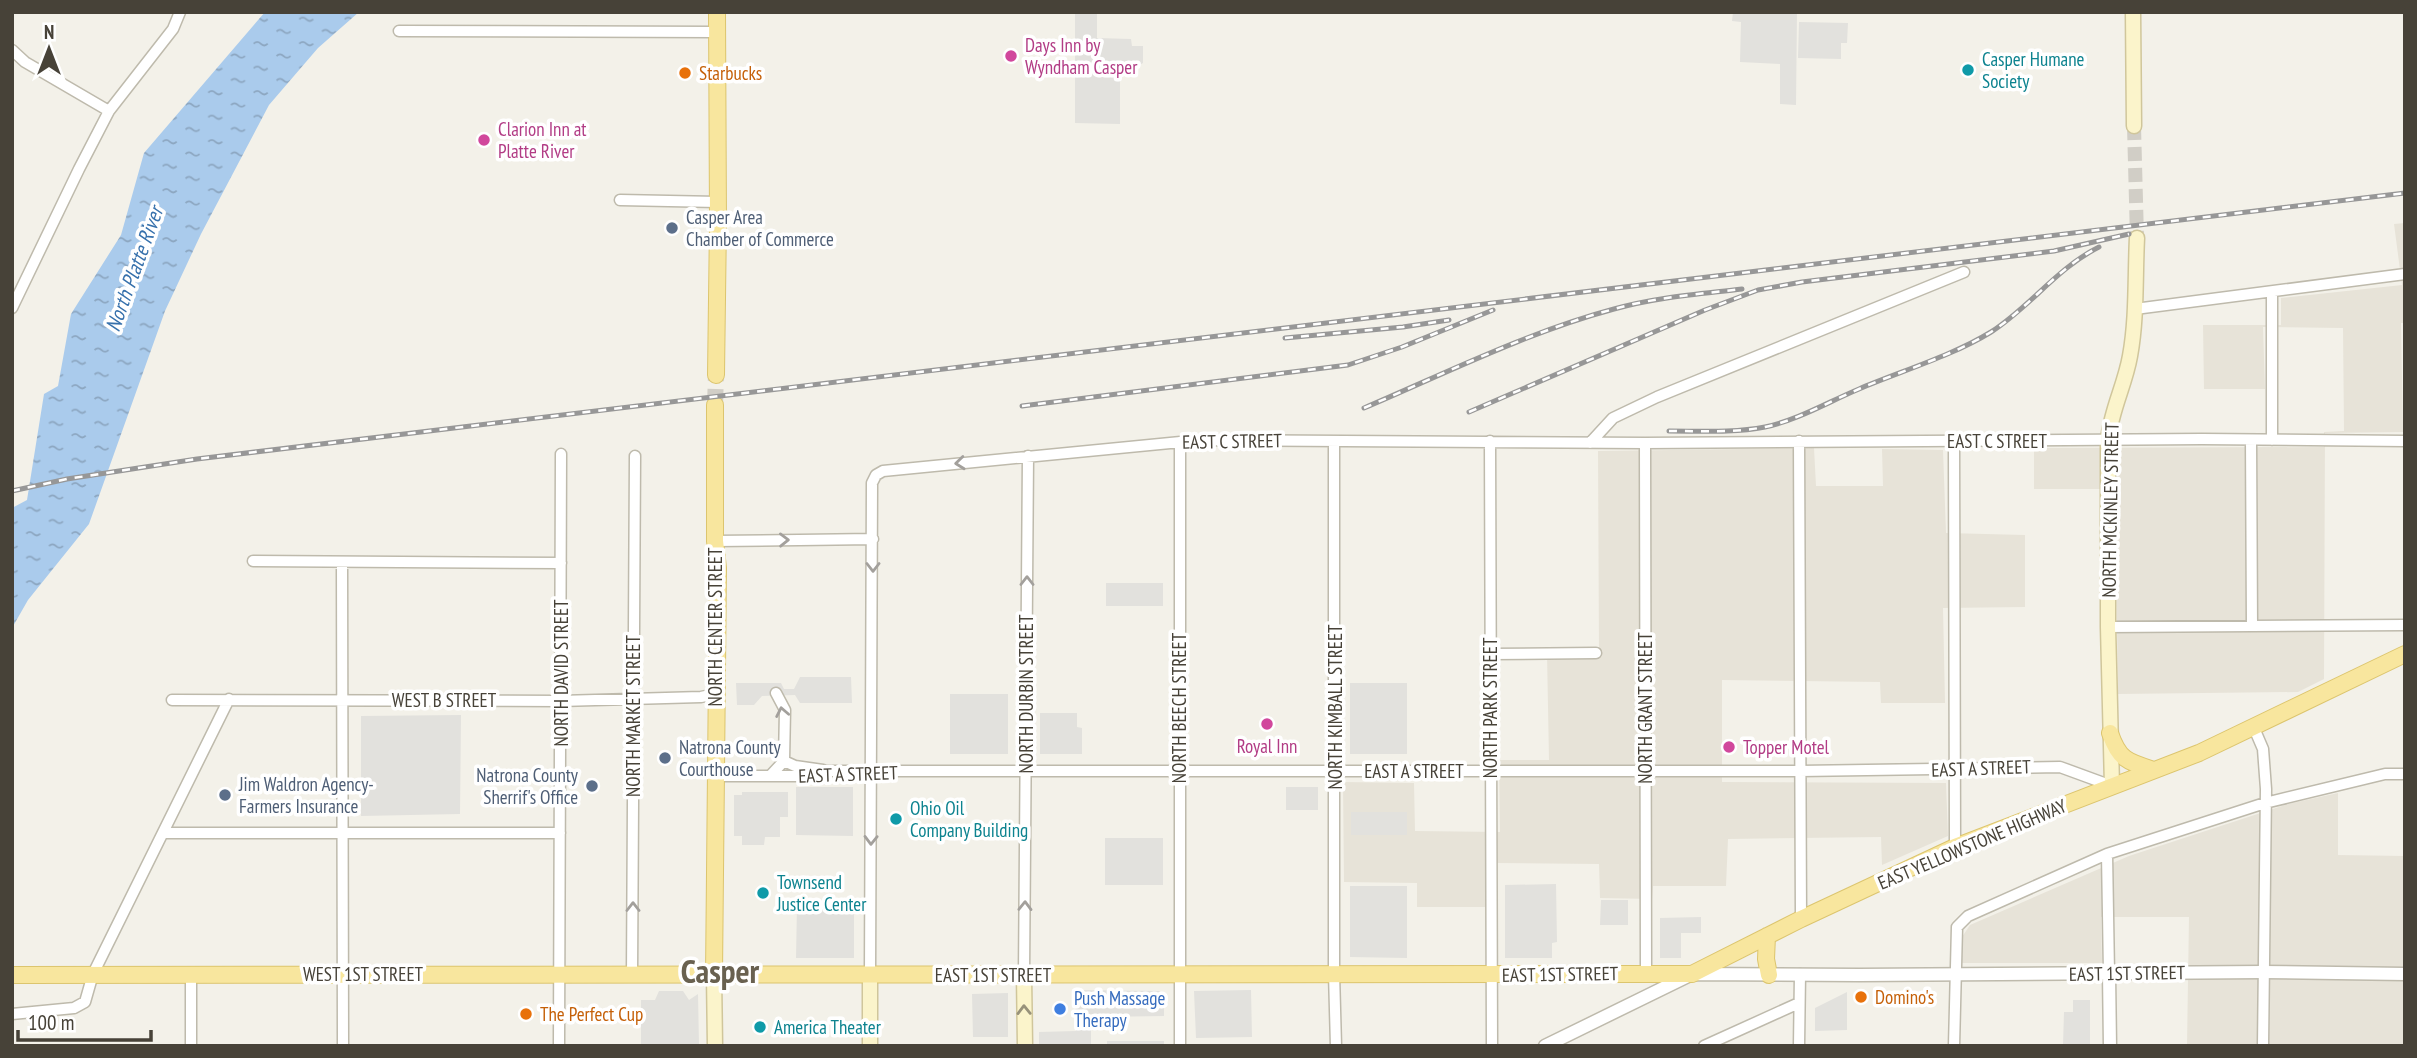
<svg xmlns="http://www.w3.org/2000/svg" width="2417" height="1058" viewBox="0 0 2417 1058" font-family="'PT Sans Narrow',sans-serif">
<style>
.residential{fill:#e7e3d8}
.parking{fill:#e2e1dd}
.water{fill:url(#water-ripples)}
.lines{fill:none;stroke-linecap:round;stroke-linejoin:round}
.secondary-tunnel{stroke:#d1cec6;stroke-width:14;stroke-dasharray:14 7;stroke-linecap:butt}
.primary-tunnel{stroke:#d1cec6;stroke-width:16;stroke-dasharray:16 8;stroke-linecap:butt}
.minor-casing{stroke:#bebaac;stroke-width:13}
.tertiary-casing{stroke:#bebaac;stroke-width:15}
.secondary-casing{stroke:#d0c69b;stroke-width:17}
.primary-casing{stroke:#dcc56e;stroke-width:18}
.minor{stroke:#fff;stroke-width:10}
.tertiary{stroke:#fff;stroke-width:12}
.secondary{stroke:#fbf4cb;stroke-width:14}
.primary{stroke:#f8e69e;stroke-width:16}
.rail-casing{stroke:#979797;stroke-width:5}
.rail{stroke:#fff;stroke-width:2.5;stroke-dasharray:8;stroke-linecap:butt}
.oneway{stroke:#a3a09c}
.oneway2{stroke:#98927a}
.hotel-dot{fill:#d1479c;stroke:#fff;stroke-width:2.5}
.culture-dot{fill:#0f9aa8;stroke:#fff;stroke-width:2.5}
.food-dot{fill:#e8710a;stroke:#fff;stroke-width:2.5}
.service-dot{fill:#5c6f8a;stroke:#fff;stroke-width:2.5}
.shop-dot{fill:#3f7fe0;stroke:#fff;stroke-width:2.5}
.labels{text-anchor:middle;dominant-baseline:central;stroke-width:7;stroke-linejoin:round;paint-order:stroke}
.hotel-label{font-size:19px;fill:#b23c85;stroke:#fff;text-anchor:start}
.culture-label{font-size:19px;fill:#0d838f;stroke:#fff;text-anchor:start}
.food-label{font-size:19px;fill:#c56008;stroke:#fff;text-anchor:start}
.service-label{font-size:19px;fill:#4e5e75;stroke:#fff;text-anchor:start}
.street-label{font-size:19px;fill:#474238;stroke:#fff}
.shop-label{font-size:19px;fill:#366cbe;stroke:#fff;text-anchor:start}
.water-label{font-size:21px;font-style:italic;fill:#3771ac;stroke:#fff}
.town-label{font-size:33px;font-weight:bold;fill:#696150;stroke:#fff}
</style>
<defs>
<pattern id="water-ripples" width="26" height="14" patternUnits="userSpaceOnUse" patternTransform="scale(1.75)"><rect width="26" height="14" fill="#aacbec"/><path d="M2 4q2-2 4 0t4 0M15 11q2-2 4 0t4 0" fill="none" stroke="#8ca6c0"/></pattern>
</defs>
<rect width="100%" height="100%" fill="#f3f1e9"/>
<path class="residential" d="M 2405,223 L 2405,323 L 2401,323 L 2403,432 L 2325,433 L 2324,679 L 2298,692 L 2118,694 L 2115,489 L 2034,489 L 2034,448 L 2324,447 L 2324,432 L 2344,431 L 2343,328 L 2263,327 L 2265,389 L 2204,389 L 2203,325 L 2281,325 L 2281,298 L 2402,285 L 2394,224 Z
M 1814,448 L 1816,486 L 1883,486 L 1882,449 L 1943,450 L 1946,533 L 2025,535 L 2025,607 L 1943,608 L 1945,703 L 1881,703 L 1880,682 L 1722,680 L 1722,782 L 1946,783 L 1948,836 L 1882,865 L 1881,837 L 1728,839 L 1726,886 L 1653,886 L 1652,899 L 1600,898 L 1599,864 L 1497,863 L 1497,907 L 1417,907 L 1417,883 L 1344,882 L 1343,782 L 1414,783 L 1415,831 L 1500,832 L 1499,760 L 1549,760 L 1547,653 L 1599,652 L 1598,451 Z
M 2338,793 L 2338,855 L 2405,856 L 2405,1046 L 2187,1046 L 2189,917 L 2101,917 L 2102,963 L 1960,963 L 1962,937 L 1970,925 L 2129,856 L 2288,804 Z"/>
<path class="parking" d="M 1075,12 L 1097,12 L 1097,38 L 1131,39 L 1132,46 L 1143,46 L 1143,63 L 1120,76 L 1120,124 L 1075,123 Z
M 1733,12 L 1797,12 L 1796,105 L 1780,104 L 1780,64 L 1740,62 L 1741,22 L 1732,21 Z
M 1799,22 L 1848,23 L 1847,43 L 1841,43 L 1841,59 L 1798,58 Z
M 1106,583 L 1163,583 L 1163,606 L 1106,606 Z
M 800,677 L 851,677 L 852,703 L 800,703 L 795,695 L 762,696 L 754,705 L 737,705 L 736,683 L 781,683 L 784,689 L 794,689 Z
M 1350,683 L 1407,683 L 1407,754 L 1350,754 Z
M 950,694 L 1008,694 L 1008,754 L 950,754 Z
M 1040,713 L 1077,713 L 1077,727 L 1082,728 L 1082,754 L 1040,754 Z
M 461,715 L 460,814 L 361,816 L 361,716 Z
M 796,787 L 853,787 L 853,836 L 796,835 Z
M 1286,787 L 1318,787 L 1318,810 L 1286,810 Z
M 742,792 L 788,792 L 788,817 L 780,817 L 780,837 L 765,837 L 764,845 L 742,845 L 742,836 L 734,836 L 734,795 L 742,795 Z
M 1351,812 L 1407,812 L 1407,835 L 1351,835 Z
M 1105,838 L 1163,838 L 1163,885 L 1105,885 Z
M 1556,884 L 1557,942 L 1552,943 L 1552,958 L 1505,958 L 1505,885 Z
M 1350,886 L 1407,886 L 1407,958 L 1350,957 Z
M 1601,900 L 1628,900 L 1628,925 L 1600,925 Z
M 797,905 L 854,906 L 854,958 L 796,958 Z
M 1701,917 L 1701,933 L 1681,933 L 1681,958 L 1660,958 L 1660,918 Z
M 1075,990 L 1159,991 L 1164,996 L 1164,1016 L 1099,1017 L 1097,1028 L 1091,1028 L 1091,1044 L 1039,1044 L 1039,1032 L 1076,1031 Z
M 1251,990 L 1252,1037 L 1196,1038 L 1194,991 Z
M 659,991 L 683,991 L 689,1000 L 698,994 L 699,1045 L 641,1046 L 641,1000 L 655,1000 Z
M 1847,992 L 1847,1030 L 1815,1031 L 1815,1008 Z
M 1008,993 L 1008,1037 L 973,1037 L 972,994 Z
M 2073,1000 L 2090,1000 L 2090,1046 L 2063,1046 L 2064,1012 L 2073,1012 Z
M 1107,1041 L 1164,1041 L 1164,1046 L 1107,1046 Z"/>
<path class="water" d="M 265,12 L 359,12 L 318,48 L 269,105 L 201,234 L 165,311 L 89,524 L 28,600 L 12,628 L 12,508 L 27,500 L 44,394 L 58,386 L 71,314 L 121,235 L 144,153 Z"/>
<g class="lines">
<path class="secondary-tunnel" d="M 2134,126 L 2137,238"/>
<path class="primary-tunnel" d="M 715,405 L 716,375"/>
<defs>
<path id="minor" d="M 399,31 L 716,32
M 12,50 L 25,62 L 109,111
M 620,200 L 718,202
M 2272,292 L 2272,440
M 12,308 L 79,169 L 109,111 L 173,29 L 180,12
M 2135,309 L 2405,274
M 2251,440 L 2252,626
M 1334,441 L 1334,973 L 1336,1046
M 1490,441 L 1492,1046
M 1799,441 L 1801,919
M 1954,441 L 1955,847
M 1590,443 L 1613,418 L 1657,397 L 1964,272
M 1645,443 L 1646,973
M 715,541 L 873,539
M 253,561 L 561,563
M 342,562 L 343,1046
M 2108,627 L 2405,625
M 1490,654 L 1596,653
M 172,700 L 560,701 L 701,697 L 715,694
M 2254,728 L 2263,749 L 2266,789 L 2263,1046
M 784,761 L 795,766 L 823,770
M 715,776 L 810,776 L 826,771 L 1800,771 L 2060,767 L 2112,786
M 770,776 L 784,761 L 785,710 L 776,693
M 163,833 L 560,833
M 2107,854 L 2109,974
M 632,975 L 635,456
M 870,975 L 872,483 L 876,475 L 883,471 L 1201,440 L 1645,443 L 2202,439 L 2405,441
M 1024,975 L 1028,456
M 12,1014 L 74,1008 L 85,1002 L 93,974 L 229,699
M 191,1046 L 191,974
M 559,1046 L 561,454
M 1180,1046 L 1180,442
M 1704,1046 L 1799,1003
M 1799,1046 L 1800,974
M 1954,1046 L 1957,927 L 1968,916 L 2107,854 L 2265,803 L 2385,774 L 2405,774"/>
<path id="tertiary" d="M 2109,974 L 2110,1046
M 1545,1046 L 1692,974 L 1859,975 L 2263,972 L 2405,974"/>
<path id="secondary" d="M 2133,12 L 2134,126
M 2112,786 L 2108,627 L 2108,440 C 2111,410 2125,385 2130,356 C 2137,318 2135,277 2137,238
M 714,975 L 715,1046
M 1024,975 L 1025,1046
M 870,1046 L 870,975"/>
<path id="primary" d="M 716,375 L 718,222 L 717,12
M 2110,733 C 2119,760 2128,762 2154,770
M 1767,936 L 1766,959 L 1769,975
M 12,975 L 1692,974 L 1801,919 L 1955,847 L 2199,753 L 2405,654
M 714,975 L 718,568 L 715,541 L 715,405"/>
</defs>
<use href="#minor" class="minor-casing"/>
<use href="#tertiary" class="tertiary-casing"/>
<use href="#secondary" class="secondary-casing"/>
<use href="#primary" class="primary-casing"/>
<use href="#minor" class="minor"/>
<use href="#tertiary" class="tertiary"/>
<use href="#secondary" class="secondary"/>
<use href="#primary" class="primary"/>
<defs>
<path id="rail" d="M 1285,338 L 1403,327 L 1449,320
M 1022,406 L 1348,365 L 1402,347 L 1493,310
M 1364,408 C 1446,373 1528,332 1614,309 C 1656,297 1700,294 1742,289
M 1469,412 L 1705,310 L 1758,290 L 1802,282 L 2054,251 L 2129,234
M 1669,431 C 1701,431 1734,433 1765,427 C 1798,420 1828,402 1859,389 C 1901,371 1952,356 1991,332 C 2030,307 2057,268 2099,247
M 12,491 L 67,479 L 197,459 L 2405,193"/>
</defs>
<use href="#rail" class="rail-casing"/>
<use href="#rail" class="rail"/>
</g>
<defs><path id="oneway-chevron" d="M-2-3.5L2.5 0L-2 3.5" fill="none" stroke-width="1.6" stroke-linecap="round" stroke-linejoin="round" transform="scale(1.75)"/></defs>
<g class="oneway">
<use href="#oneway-chevron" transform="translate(960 463) rotate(174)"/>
<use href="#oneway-chevron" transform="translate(784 540) rotate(-1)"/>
<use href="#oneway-chevron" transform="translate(873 567) rotate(90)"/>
<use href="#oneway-chevron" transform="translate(1027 581) rotate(-90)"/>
<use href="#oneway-chevron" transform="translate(782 712) rotate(-101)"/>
<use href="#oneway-chevron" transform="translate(871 840) rotate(91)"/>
<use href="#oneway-chevron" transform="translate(1025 906) rotate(-89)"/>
<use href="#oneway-chevron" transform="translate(633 907) rotate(-90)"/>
</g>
<use class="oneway2" href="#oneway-chevron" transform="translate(1024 1010) rotate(-91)"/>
<g class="hotel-dot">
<circle cx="1011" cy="56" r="7"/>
<circle cx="484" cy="140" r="7"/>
<circle cx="1267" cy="724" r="7"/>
<circle cx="1729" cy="747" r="7"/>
</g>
<g class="culture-dot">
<circle cx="1968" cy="70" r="7"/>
<circle cx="896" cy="819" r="7"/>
<circle cx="763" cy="893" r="7"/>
<circle cx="760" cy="1027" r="7"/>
</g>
<g class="food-dot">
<circle cx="685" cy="73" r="7"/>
<circle cx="1861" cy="997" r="7"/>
<circle cx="526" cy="1014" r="7"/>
</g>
<g class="service-dot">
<circle cx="672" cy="228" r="7"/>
<circle cx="665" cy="758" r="7"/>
<circle cx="592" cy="786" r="7"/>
<circle cx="225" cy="795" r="7"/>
</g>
<circle class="shop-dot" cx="1060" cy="1009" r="7"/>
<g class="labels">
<g class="hotel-label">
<text x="1025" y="45">Days Inn by<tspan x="1025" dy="22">Wyndham Casper</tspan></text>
<text x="498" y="129">Clarion Inn at<tspan x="498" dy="22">Platte River</tspan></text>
<text x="1267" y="746" text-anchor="middle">Royal Inn</text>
<text x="1743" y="747">Topper Motel</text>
</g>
<g class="culture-label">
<text x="1982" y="59">Casper Humane<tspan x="1982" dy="22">Society</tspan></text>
<text x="910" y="808">Ohio Oil<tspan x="910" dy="22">Company Building</tspan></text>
<text x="777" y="882">Townsend<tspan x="777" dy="22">Justice Center</tspan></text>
<text x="774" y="1027">America Theater</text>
</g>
<g class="food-label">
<text x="699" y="73">Starbucks</text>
<text x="1875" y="997">Domino's</text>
<text x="540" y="1014">The Perfect Cup</text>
</g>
<g class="service-label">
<text x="686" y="217">Casper Area<tspan x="686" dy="22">Chamber of Commerce</tspan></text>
<text x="679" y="747">Natrona County<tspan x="679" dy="22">Courthouse</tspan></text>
<text x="578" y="775" text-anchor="end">Natrona County<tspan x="578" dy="22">Sherrif's Office</tspan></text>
<text x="239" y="784">Jim Waldron Agency-<tspan x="239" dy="22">Farmers Insurance</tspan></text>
</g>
<g class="street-label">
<text transform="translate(1232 441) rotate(-1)">EAST C STREET</text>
<text x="1997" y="441">EAST C STREET</text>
<text transform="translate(2110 510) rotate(-89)">NORTH MCKINLEY STREET</text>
<text transform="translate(715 627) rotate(-90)">NORTH CENTER STREET</text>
<text transform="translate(561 673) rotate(-90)">NORTH DAVID STREET</text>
<text transform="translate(1026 694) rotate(-90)">NORTH DURBIN STREET</text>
<text x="444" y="700">WEST B STREET</text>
<text transform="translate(1335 707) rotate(-90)">NORTH KIMBALL STREET</text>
<text transform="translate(1179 708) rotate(-90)">NORTH BEECH STREET</text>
<text transform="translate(1490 708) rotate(-90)">NORTH PARK STREET</text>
<text transform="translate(1645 708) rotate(-90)">NORTH GRANT STREET</text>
<text transform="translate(633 716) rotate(-90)">NORTH MARKET STREET</text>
<text transform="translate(1981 768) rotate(-2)">EAST A STREET</text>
<text x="1414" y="771">EAST A STREET</text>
<text transform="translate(848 774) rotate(-2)">EAST A STREET</text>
<text transform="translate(1972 844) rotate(-23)">EAST YELLOWSTONE HIGHWAY</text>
<text transform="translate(2127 973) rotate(-1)">EAST 1ST STREET</text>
<text x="363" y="974">WEST 1ST STREET</text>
<text transform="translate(1560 974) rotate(-1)">EAST 1ST STREET</text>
<text x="993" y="975">EAST 1ST STREET</text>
</g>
<g class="shop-label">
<text x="1074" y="998">Push Massage<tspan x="1074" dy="22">Therapy</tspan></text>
</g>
<g class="water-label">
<text transform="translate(134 269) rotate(-70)">North Platte River</text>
</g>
<g class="town-label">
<text x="720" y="970">Casper</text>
</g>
</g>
<rect width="2417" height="1058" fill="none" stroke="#474238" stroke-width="28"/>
<g transform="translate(49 49)" stroke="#ffffff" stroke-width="5" paint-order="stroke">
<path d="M0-5L12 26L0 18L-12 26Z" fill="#474238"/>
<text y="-10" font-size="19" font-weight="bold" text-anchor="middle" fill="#474238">N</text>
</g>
<path d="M18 1030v10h133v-10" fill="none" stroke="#474238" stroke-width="3.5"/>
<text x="28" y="1030" font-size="21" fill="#474238" stroke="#ffffff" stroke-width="5" paint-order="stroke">100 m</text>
</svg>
